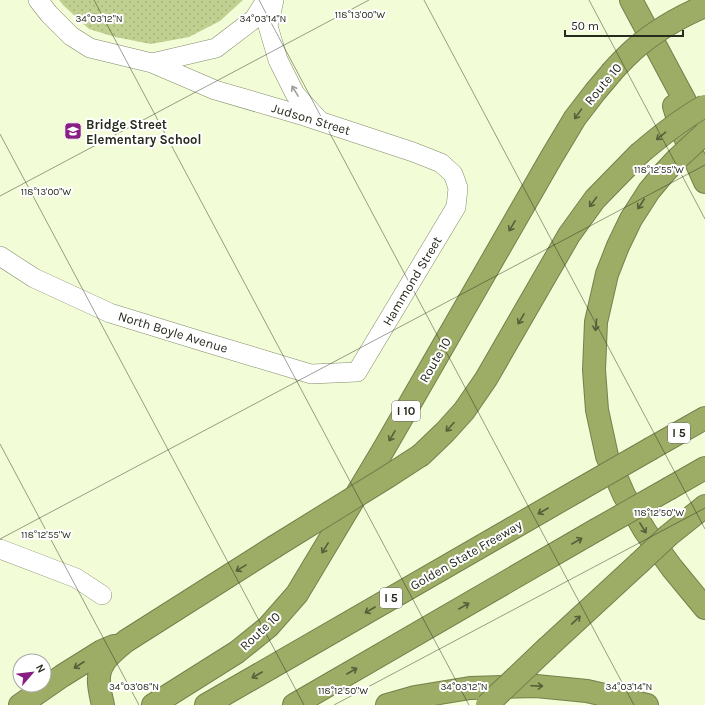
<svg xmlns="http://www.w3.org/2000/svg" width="705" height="705" viewBox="0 0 705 705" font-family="Karla,sans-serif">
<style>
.park{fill:url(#park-dots)}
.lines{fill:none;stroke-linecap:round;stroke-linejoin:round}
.street-casing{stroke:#828b69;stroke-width:20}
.highway-casing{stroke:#74804c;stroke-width:24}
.street{stroke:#fff;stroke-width:19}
.highway{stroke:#9dad66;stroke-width:22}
.highway-bridge-casing{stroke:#74804c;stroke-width:24;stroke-linecap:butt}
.highway-bridge{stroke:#9dad66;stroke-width:22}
.oneway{stroke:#9ea099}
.oneway2{stroke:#565f3a}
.ticks{fill:none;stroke:#272b1d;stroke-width:1;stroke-opacity:0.45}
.labels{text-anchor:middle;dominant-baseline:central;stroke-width:4;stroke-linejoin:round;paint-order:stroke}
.shield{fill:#fff;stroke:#686b61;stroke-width:1}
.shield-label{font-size:12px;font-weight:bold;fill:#272b1d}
.street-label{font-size:13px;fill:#272b1d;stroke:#fff}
.poi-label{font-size:13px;font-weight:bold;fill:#272b1d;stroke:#fff;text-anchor:start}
.ticks-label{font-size:10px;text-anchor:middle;fill:#272b1d;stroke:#fff;stroke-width:4;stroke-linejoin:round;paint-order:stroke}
</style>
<defs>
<pattern id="park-dots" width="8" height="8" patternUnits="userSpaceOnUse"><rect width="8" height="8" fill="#c0d090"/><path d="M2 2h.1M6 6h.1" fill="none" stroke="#a5b37c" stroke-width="1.8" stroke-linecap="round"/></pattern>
</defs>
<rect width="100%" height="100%" fill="#f2fcd7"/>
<path class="park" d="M 59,0 L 243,0 L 220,21 L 189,37 L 151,44 L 115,37 L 89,29 L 63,5 Z"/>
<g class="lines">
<defs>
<path id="street" d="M 38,0 L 49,14 L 71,36 L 90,48 L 152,63 L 216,48 L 254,19 L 266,0
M 274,0 L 268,26 L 278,60 L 295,94 L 319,120
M 0,256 L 34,278 L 110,313 L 201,341 L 311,374 L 357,372 L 456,207 L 458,188 L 456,182 L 453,174 L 441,163 L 413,152 L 304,116 L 215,90 L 152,63
M 0,549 L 76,578 L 102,595"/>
<path id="highway" d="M 631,0 L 701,131
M 674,106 L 680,126 L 705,182
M 664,173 L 649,191 L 631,219 L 618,246 L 607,274 L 596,322 L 594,370 L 597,410 L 607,456 L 624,495 L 645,531 L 672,568 L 705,608
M 652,448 L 705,418
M 421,455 L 445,432 L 464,411 L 486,379 L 569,235 L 595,199 L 639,154
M 670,488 L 705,468
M 669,535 L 705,506
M 548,647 L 638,564
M 20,705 L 62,676 L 102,651 L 114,646
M 103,705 C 101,696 98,686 99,677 C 100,661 115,650 126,641 L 274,547
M 153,705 L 237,652 L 268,627 L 297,594 L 385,447 L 551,158 L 575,118 L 595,92 L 611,73
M 206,705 L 577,491
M 294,705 L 596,530
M 387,705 L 415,697 L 470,688 L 536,686 L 587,691 L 647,705"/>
</defs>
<use href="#street" class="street-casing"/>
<use href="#highway" class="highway-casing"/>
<use href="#street" class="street"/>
<use href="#highway" class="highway"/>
<defs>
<path id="highway-bridge" d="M 611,73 C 616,67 621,62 626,57 C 648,35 677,18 705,6
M 639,154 C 660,136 681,119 705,106
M 664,173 L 677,159 L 705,133
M 577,491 L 652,448
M 596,530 L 670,488
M 274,547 L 387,477 L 421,455
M 638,564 L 669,535
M 487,705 L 548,647"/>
</defs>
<use href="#highway-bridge" class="highway-bridge-casing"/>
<use href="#highway-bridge" class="highway-bridge"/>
</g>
<defs><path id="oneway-shaft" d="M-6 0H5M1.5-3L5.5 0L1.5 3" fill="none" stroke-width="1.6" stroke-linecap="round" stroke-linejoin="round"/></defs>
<use class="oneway" href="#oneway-shaft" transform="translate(295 91) rotate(-122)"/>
<g class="oneway2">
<use href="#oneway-shaft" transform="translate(578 114) rotate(126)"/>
<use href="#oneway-shaft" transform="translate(661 136) rotate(141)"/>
<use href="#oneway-shaft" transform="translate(593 202) rotate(127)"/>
<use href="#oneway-shaft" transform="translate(641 204) rotate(123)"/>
<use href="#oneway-shaft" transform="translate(512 226) rotate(120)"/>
<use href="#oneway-shaft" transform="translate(521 319) rotate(120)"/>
<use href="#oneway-shaft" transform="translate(596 325) rotate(96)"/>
<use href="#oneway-shaft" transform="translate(450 427) rotate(132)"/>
<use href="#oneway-shaft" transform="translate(392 436) rotate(120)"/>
<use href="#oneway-shaft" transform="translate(543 511) rotate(150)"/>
<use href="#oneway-shaft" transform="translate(643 528) rotate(58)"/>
<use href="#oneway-shaft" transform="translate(577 541) rotate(-30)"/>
<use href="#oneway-shaft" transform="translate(325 548) rotate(122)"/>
<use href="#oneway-shaft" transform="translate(241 568) rotate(148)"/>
<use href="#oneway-shaft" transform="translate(464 606) rotate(-30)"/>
<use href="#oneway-shaft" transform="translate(370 610) rotate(150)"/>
<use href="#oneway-shaft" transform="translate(576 620) rotate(-43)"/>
<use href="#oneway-shaft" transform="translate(79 665) rotate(147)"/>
<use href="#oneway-shaft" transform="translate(352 671) rotate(-30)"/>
<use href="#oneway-shaft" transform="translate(257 675) rotate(150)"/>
<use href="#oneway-shaft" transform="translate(537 686) rotate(2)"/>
</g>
<path class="ticks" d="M 94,0 L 469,705M 259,0 L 634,705M 424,0 L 705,529M 589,0 L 705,219M 0,134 L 304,705M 0,196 L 369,0M 0,444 L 139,705M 0,539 L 705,165M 334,705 L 705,508"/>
<defs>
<symbol id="school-square" viewBox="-11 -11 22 22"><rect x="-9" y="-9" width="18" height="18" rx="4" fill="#881e84" stroke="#fff"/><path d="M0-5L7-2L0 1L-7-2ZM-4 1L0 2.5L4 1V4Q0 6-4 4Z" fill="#fff"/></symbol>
</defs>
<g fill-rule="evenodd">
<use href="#school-square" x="63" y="121" width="20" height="20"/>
</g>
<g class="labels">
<g class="shield">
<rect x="392" y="401" width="28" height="20" rx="3"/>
<rect x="668" y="423" width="22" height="20" rx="3"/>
<rect x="380" y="588" width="22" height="20" rx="3"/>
</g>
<g class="shield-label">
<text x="406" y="411">I 10</text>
<text x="679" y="433">I 5</text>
<text x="391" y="598">I 5</text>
</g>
<g class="street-label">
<text transform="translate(603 84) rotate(-50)">Route 10</text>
<text transform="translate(311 119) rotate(17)">Judson Street</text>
<text transform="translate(412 281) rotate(-59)">Hammond Street</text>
<text transform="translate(173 332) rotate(17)">North Boyle Avenue</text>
<text transform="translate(435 360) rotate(-60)">Route 10</text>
<text transform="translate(466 555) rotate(-30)">Golden State Freeway</text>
<text transform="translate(260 631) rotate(-43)">Route 10</text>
</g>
<g class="poi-label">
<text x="86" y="124">Bridge Street<tspan x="86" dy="15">Elementary School</tspan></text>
</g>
</g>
<g class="ticks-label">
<text x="360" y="18">118°13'00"W</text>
<text x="99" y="22">34°03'12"N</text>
<text x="263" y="22">34°03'14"N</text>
<text x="659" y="173">118°12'55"W</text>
<text x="46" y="195">118°13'00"W</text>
<text x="659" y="516">118°12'50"W</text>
<text x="46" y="538">118°12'55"W</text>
<text x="134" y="690">34°03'08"N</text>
<text x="464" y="690">34°03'12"N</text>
<text x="629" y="690">34°03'14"N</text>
<text x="343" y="694">118°12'50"W</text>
</g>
<g transform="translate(32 673) rotate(62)"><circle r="19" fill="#ffffff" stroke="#a9aaa5"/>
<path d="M0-3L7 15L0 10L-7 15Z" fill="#881e84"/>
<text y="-6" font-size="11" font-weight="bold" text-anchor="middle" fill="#272b1d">N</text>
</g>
<path d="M565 30v6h118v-6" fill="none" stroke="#272b1d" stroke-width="2"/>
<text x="571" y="30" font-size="12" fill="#272b1d" stroke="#ffffff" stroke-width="3" paint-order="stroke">50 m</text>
</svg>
